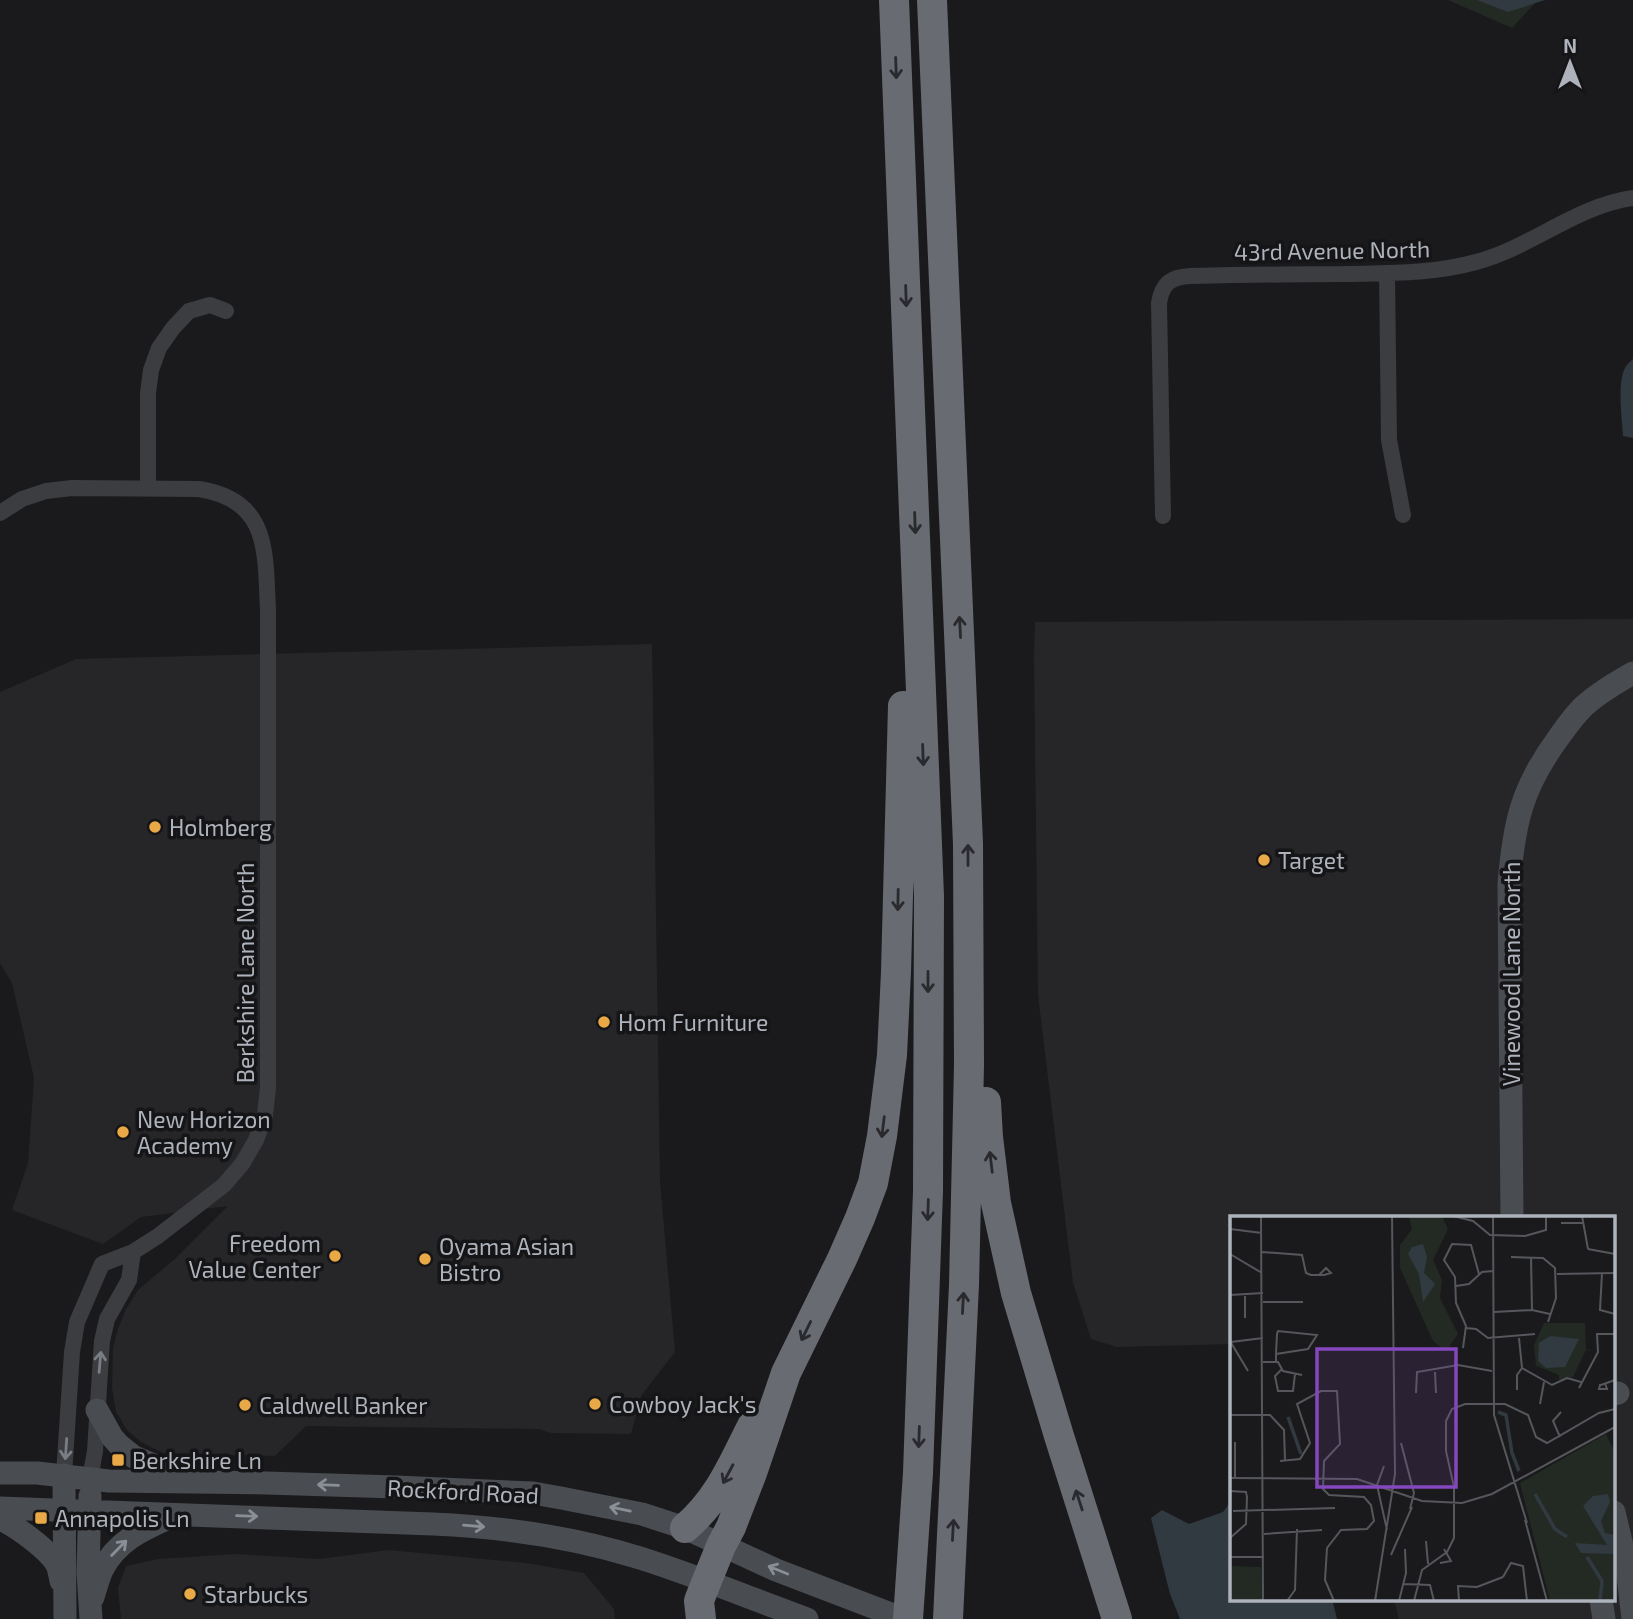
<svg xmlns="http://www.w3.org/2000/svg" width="1633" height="1619" viewBox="0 0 1633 1619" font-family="'Exo 2',sans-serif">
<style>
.built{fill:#262629}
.green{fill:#222a23}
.water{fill:#313a40}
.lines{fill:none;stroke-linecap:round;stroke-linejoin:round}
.street{stroke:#3b3d41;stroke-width:16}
.secondary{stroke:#494c51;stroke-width:23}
.highway{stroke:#686b72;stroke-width:30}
.oneway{stroke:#2a2a2e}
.oneway2{stroke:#7a7d84}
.oneway3{stroke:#8a8e96}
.poi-dot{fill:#e8a946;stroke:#151517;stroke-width:2.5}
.labels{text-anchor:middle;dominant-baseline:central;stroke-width:7;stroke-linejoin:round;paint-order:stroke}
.street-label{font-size:23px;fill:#adb2bb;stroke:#151517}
.poi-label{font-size:23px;fill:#adb2bb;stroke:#151517;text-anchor:start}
.inset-river{fill:none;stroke:#313a40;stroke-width:3.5}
.inset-road{fill:none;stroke:#55575c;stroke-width:2}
.view{fill:#8547be;fill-opacity:0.15;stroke:#8547be;stroke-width:3.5}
.inset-edge{fill:none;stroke:#adb2bb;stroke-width:3.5}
</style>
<rect width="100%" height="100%" fill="#1a1a1c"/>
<path class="built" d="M 1633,619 L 1633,1619 L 1399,1619 L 1394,1600 L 1614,1600 L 1614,1218 L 1232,1218 L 1232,1344 L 1117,1347 L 1091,1339 L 1073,1283 L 1038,995 L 1034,655 L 1035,622 Z
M 652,644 L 660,1182 L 675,1352 L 641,1396 L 631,1434 L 551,1433 L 539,1429 L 306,1426 L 275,1456 L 163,1453 L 141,1442 L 127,1430 L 116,1412 L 112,1388 L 113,1348 L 118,1329 L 126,1309 L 138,1290 L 176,1258 L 228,1206 L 141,1217 L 103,1244 L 12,1210 L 28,1163 L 34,1078 L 12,983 L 0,963 L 0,692 L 76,659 Z
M 389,1550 L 526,1563 L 584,1573 L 614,1609 L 615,1619 L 121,1619 L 118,1588 L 126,1566 L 158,1559 L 237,1554 L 319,1559 Z"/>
<path class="green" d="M 1448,0 L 1538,0 L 1512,28 Z"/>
<path class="water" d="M 1477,0 L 1545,0 L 1508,12 Z
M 1633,359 L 1633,438 L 1623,436 C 1622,419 1617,383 1625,368 C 1627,364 1630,362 1633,359 Z
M 1232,1500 L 1232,1600 L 1330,1600 L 1333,1603 L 1337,1619 L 1180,1619 L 1170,1594 L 1151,1518 L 1162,1510 L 1189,1524 L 1223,1512 Z"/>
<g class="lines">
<path class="street" d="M 1387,273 L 1389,440 L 1403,515
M 148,488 L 148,393 L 151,370 L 159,348 L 173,328 L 189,311 L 210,305 L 226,311
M 0,513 L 22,499 L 46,491 L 72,488 L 199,489 C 270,500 265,552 268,610 L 268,1088 L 265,1115 L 256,1140 L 242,1164 L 224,1185 L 158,1236 L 133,1252 L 102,1264 L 77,1322 L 72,1352 L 64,1475
M 1163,516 L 1159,303 C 1162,284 1170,277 1190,276 C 1241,275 1293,274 1344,274 C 1389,273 1433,274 1476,262 C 1532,247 1576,206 1633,198
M 90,1479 L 95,1451 L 102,1341 L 107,1319 L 129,1280 L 133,1252"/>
<path class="secondary" d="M 1512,1218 L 1509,884 C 1514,822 1522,787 1559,737 C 1566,727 1574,716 1583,707 C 1598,693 1616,683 1633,673
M 1614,1394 L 1618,1393
M 97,1410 L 112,1437 L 119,1445 L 134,1457 L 156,1466 L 178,1481
M 0,1473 L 37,1473 L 109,1481 L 266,1483 L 396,1487 L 533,1493 L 561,1498 L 642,1514 L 685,1528 L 776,1570 L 904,1619
M 64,1475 L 65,1619
M 90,1496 L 88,1572 L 91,1619
M 0,1508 L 433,1524 C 503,1527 573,1537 640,1558 C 697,1576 752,1599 807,1619
M 1614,1512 L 1627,1567 L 1633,1619
M 0,1519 C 16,1526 49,1550 57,1565 C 59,1569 60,1576 61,1581
M 93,1597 C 96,1588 98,1579 102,1570 C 117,1540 144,1529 173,1516
M 1601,1600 L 1604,1619"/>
<path class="highway" d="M 894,0 L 929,896 L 928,1191 L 918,1473 L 908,1619
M 932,0 L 968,844 L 969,1065 L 964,1285 L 948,1619
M 986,1102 L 988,1137 L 996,1203 L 1016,1293 L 1059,1436 L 1117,1619
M 685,1528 C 719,1499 732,1465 752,1426
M 701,1619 L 699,1601 L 702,1593 L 721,1546 L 731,1527 L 752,1473 L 786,1373 L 842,1259 L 860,1218 L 873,1183 L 882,1136 L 892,1055 L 896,972 L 903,706"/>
</g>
<defs><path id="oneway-shaft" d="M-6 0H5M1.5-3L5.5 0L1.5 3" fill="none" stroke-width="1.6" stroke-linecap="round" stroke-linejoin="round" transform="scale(1.75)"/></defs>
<g class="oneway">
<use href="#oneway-shaft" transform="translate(896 68) rotate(88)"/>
<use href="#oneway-shaft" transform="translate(906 296) rotate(88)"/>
<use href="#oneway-shaft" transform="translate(915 523) rotate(88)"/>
<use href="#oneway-shaft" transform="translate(960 627) rotate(-93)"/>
<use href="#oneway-shaft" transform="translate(923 755) rotate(88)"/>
<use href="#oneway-shaft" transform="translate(968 855) rotate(-90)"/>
<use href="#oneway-shaft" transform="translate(898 900) rotate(91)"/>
<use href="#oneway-shaft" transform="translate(928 982) rotate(90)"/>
<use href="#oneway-shaft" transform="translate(883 1127) rotate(97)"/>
<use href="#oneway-shaft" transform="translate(991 1162) rotate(-97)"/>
<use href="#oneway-shaft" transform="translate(928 1210) rotate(92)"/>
<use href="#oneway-shaft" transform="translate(963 1303) rotate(-87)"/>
<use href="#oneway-shaft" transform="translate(806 1331) rotate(116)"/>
<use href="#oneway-shaft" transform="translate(919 1437) rotate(92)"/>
<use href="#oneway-shaft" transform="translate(728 1474) rotate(118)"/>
<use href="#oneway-shaft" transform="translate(1079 1500) rotate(-108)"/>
<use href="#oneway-shaft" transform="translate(953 1530) rotate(-87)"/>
</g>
<g class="oneway2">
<use href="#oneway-shaft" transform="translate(100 1362) rotate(-85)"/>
<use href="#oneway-shaft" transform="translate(66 1449) rotate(94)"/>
</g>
<g class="oneway3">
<use href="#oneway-shaft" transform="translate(328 1485) rotate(-178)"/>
<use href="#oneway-shaft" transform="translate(620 1509) rotate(-168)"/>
<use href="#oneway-shaft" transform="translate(247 1516) rotate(2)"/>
<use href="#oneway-shaft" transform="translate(474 1526) rotate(5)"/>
<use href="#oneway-shaft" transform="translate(119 1548) rotate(-45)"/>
<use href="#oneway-shaft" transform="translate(778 1570) rotate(-158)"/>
</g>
<g class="poi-dot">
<circle cx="155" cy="827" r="7"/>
<circle cx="1264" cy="860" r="7"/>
<circle cx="604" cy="1022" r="7"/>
<circle cx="123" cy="1132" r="7"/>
<circle cx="335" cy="1256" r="7"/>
<circle cx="425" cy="1259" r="7"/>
<circle cx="595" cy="1404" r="7"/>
<circle cx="245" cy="1405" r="7"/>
<rect x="111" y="1453" width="14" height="14" rx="3.5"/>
<rect x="34" y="1511" width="14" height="14" rx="3.5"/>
<circle cx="190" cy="1594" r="7"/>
</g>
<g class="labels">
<g class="street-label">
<text transform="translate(1332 250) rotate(-1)">43rd Avenue North</text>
<text transform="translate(245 973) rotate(-90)">Berkshire Lane North</text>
<text transform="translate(1511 974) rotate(-90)">Vinewood Lane North</text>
<text transform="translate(463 1491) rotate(3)">Rockford Road</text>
</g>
<g class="poi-label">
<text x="169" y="827">Holmberg</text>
<text x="1278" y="860">Target</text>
<text x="618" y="1022">Hom Furniture</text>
<text x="137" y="1119">New Horizon<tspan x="137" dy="26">Academy</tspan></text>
<text x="321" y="1243" text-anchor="end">Freedom<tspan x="321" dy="26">Value Center</tspan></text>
<text x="439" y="1246">Oyama Asian<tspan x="439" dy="26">Bistro</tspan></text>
<text x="609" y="1404">Cowboy Jack's</text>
<text x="259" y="1405">Caldwell Banker</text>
<text x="132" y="1460">Berkshire Ln</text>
<text x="55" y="1518">Annapolis Ln</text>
<text x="204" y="1594">Starbucks</text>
</g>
</g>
<g transform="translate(1230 1216)">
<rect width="385" height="385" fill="#1a1a1c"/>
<path d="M 179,0 L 212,0 L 218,13 L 203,44 L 212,64 L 210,82 L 228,118 L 216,135 L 203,125 L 170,52 L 170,29 L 182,13 ZM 314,107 L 355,107 L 356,133 L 366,136 L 356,134 L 343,161 L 329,165 L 329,159 L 306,150 L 304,129 ZM 376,218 L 385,236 L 385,385 L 320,385 L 290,267 ZM 0,350 L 31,351 L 32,385 L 0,385 Z" fill="#222a23"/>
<path d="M 193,28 L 197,41 L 194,57 L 205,68 L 193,86 L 189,58 L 178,38 L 182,31 ZM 320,120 L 349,123 L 335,151 L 316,152 L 308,145 L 309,127 ZM 378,278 L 380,286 L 371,305 L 375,317 L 385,319 L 385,338 L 351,337 L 345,327 L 377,329 L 353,290 L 363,280 Z" fill="#313a40"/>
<path class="inset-river" d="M 268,196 L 276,199 L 282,237 L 289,255M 58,201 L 71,238M 305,278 L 325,313 L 337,321M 357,341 L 372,365 L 370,385"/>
<path class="inset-road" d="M 31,0 L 33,385M 223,0 L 243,5 L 260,19 L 295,20 L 316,14 L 316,0M 263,0 L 264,199 L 297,307M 352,0 L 358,33M 331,7 L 353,7M 0,13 L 32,17M 358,33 L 385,38M 32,36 L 72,39 L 76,57 L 81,59 L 94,59 L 101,57 L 96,52 L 89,59M 0,38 L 32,57M 281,41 L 313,42 L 325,52 L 326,82 L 318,106M 301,41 L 302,94M 372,57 L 370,94 L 385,98M 327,58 L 385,57M 226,70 L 239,68 L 252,56 L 263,55M 15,77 L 15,102M 0,79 L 33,77M 33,86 L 73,86M 264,96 L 302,94 L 320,98M 236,112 L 246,113 L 258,122 L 305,118M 0,125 L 18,155M 1,126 L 33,122M 233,132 L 236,110 L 226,87 L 225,61 L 214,44 L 222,28 L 241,29 L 249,58M 33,146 L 48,146 L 53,155 L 72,159M 46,146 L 46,138 L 47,118 L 48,115 L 87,119 L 78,133 L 46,138M 292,152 L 322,169 L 337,162 L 351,166M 52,153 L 45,160 L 48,175 L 63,175 L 65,158M 205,156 L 206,177M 375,167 L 377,173 L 369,173 L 370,169 L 371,169 L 385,164M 349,172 L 368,136 L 367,118 L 385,118M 287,174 L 287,159 L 292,152 L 289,122M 186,177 L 187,156 L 228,149 L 262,155M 310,188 L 314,166M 0,199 L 40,199 L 54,214 L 55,244M 330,221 L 323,205 L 331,196M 171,227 L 184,277 L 180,293M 50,245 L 70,243 L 80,227 L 67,188 L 91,175 L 107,175 L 110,228 L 94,245 L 93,273 L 99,279 L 134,281 L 141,289 L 144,305 L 137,313 L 111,314 L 97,332 L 95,364 L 104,385M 154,250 L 147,269 L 157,314M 0,262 L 127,263 L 192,285 L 232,287 L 262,278 L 385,211M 5,262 L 5,226M 0,275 L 16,276 L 17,281 L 16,308 L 0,322M 3,295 L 105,292M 295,304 L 317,385M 34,318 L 92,314M 196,325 L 198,348M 161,339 L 182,291M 0,341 L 34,341M 210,347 L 221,345 L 214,333M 273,361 L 281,347 L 293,350 L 297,385M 173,368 L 200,369 L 204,385M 57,385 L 65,374 L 67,313M 145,385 L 165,258 L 162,0M 169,385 L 176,357 L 175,333M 184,385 L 192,354 L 217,336 L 224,322 L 224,271 L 216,235 L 216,205 L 222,193 L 235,188 L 275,188 L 298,199 L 306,221 L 317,227 L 369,197 L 385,193M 229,385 L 228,370 L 247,371 L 273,361"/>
<path class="view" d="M 87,133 L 226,133 L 226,271 L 87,271 Z"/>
<rect width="385" height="385" class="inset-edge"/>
</g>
<g transform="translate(1570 63)" stroke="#151517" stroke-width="5" paint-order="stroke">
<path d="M0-5L12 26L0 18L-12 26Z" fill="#adb2bb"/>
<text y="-10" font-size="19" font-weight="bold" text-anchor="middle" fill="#adb2bb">N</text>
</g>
</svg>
